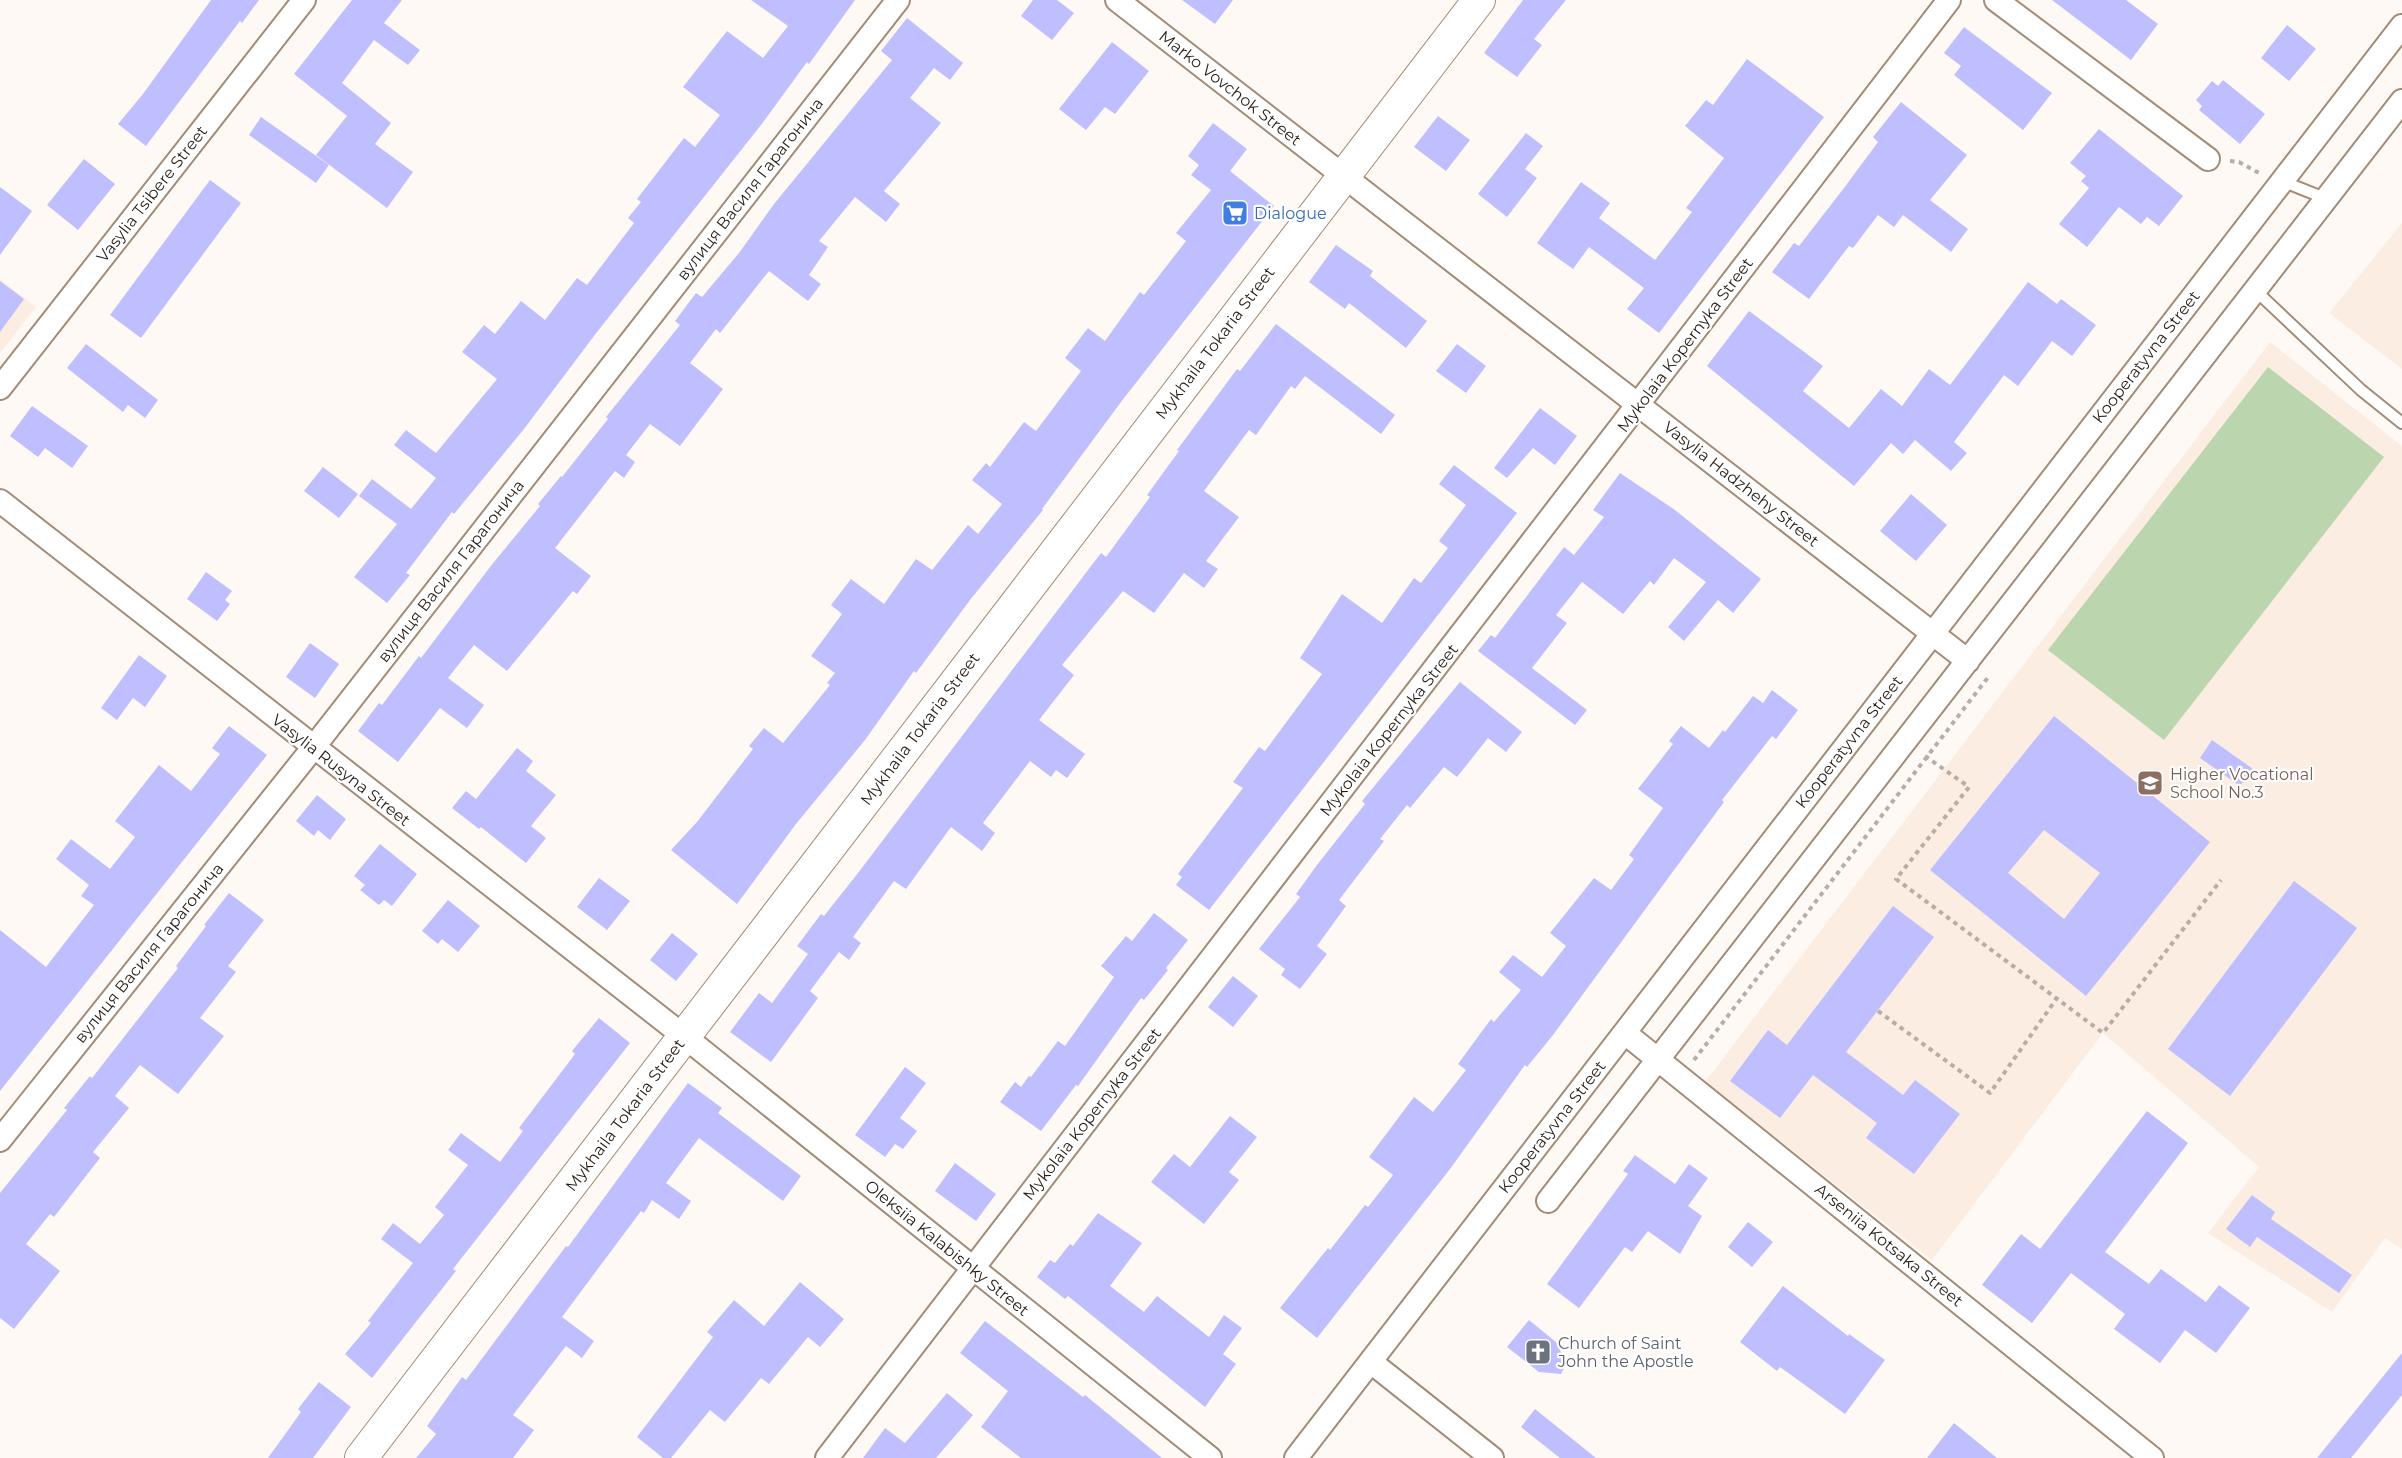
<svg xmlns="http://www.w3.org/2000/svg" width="2402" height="1458" viewBox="0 0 2402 1458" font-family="Montserrat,sans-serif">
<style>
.built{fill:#fbede2}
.green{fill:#bbd5af}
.building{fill:#bfbfff;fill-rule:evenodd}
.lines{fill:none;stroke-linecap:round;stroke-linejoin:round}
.lane-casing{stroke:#a48b76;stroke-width:14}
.street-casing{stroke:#a48b76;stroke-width:26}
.secondary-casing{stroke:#a48b76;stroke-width:34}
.path{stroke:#b5aea9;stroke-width:4;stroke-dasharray:4.5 4.5;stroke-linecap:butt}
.lane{stroke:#fff;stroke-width:10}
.street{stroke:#fff;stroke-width:22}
.secondary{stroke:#fff;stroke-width:32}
.labels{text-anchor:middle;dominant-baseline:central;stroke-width:4.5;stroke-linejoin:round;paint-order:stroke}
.street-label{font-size:16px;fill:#271d15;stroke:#fff}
.shop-label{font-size:16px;fill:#366cbe;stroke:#fff;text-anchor:start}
.education-label{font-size:16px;fill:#785e54;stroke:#fff;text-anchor:start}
.worship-label{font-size:16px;fill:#5b616d;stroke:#fff;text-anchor:start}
</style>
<rect width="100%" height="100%" fill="#fff9f5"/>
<path class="built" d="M 2402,223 L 2402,369 L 2329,313 Z
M 0,279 L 36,307 L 0,353 Z
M 2270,342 L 2402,446 L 2402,1249 L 2385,1238 L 2332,1312 L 2208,1233 L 2259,1167 L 2103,1033 L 1932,1260 L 1705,1082 Z"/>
<path class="green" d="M 2268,367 L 2384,457 L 2164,740 L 2048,650 Z"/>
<path class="building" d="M 211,0 L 259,0 L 242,23 L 240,21 L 146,146 L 118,124 L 143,94 Z
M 352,0 L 402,0 L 384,23 L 420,50 L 408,65 L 374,40 L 342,83 L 391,123 L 375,144 L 413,172 L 387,208 L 316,155 L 347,116 L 294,74 Z
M 751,0 L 855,0 L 809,64 L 807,62 L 761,125 L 597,332 L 524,429 L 454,514 L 452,512 L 406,573 L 410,575 L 387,603 L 354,577 L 397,524 L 359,496 L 372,479 L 411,509 L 436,478 L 394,445 L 406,430 L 436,453 L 497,379 L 462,352 L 484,325 L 495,334 L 521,301 L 545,320 L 577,278 L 587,285 L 634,223 L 628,218 L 641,202 L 637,199 L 684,138 L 695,147 L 720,115 L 683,87 L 727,31 L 763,58 L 788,26 Z
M 1033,0 L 1057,0 L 1074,13 L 1052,40 L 1021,16 Z
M 1182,0 L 1233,0 L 1215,24 Z
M 1523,0 L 1566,0 L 1534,39 L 1542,45 L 1517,77 L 1484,53 Z
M 2052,0 L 2126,0 L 2158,24 L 2131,60 Z
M 907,18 L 963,63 L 950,80 L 934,68 L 910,98 L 941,123 L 884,191 L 900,204 L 886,222 L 855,197 L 819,241 L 828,247 L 809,275 L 821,284 L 808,301 L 769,271 L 720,333 L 716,329 L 690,363 L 723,389 L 680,446 L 650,424 L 626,455 L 635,462 L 624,478 L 615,471 L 555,548 L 591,576 L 577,594 L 573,591 L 507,671 L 474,645 L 448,678 L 484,705 L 467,728 L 440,708 L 398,762 L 358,731 L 379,703 L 382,705 L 419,656 L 421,658 L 490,567 L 540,506 L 538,504 L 561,476 L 562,477 L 608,419 L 606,417 L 680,325 L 675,321 L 696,293 L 702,297 L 739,253 L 774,204 L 892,60 L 881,51 Z
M 2287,25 L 2316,49 L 2289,81 L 2261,58 Z
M 1964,27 L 2052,93 L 2023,130 L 1954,75 L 1961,66 L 1944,53 Z
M 1112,42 L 1149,71 L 1115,114 L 1105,107 L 1086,130 L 1059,109 Z
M 1747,59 L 1824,117 L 1659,333 L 1627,309 L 1644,288 L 1589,247 L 1573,269 L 1537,243 L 1581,182 L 1610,203 L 1599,218 L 1655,260 L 1692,212 L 1686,208 L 1724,158 L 1685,126 L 1706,100 L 1713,105 Z
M 2223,80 L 2265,114 L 2240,144 L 2199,110 L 2202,106 L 2196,100 L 2212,81 L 2218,86 Z
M 1901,102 L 1967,155 L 1930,200 L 1968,229 L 1951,252 L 1903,215 L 1894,227 L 1878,215 L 1853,248 L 1849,246 L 1809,299 L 1772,272 L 1794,243 L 1799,246 L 1844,188 L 1878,142 L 1873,137 Z
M 1438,116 L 1470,140 L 1446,171 L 1414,147 Z
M 261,117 L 329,165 L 316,183 L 249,135 Z
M 1213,123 L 1247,149 L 1230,171 L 1274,206 L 1121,402 L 1042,509 L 1043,510 L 970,600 L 916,673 L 914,671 L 865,740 L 796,824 L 737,904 L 671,850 L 697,822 L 753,749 L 749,746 L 764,728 L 783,743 L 830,685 L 827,683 L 835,673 L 811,656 L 842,614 L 831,605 L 851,579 L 884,604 L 916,559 L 932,570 L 968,525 L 978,534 L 1002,504 L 972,480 L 986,463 L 990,467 L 1024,422 L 1036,431 L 1081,371 L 1065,358 L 1088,328 L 1105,341 L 1140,292 L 1144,295 L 1186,241 L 1176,233 L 1211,190 L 1191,175 L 1199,165 L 1188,156 Z
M 2099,129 L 2183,196 L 2159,226 L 2147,217 L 2141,224 L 2119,207 L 2087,247 L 2059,224 L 2089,188 L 2081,181 L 2086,176 L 2070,163 Z
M 1526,133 L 1543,146 L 1525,169 L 1537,178 L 1507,217 L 1478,194 Z
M 84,159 L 115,184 L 78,230 L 47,205 Z
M 210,180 L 241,203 L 141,338 L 110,315 Z
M 0,187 L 32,211 L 0,255 Z
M 1336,245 L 1373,271 L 1370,276 L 1427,321 L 1406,348 L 1349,303 L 1345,309 L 1309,282 Z
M 0,281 L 24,299 L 0,332 Z
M 2028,282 L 2057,304 L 2061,299 L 2096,325 L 2072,356 L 2052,341 L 2018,386 L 2004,375 L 1954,442 L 1967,453 L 1951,471 L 1915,440 L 1903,454 L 1891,443 L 1854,486 L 1707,366 L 1749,311 L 1823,366 L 1803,391 L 1849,428 L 1881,389 L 1902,406 L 1929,369 L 1950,385 Z
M 1276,324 L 1395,415 L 1381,434 L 1305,376 L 1295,389 L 1291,386 L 1256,435 L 1249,430 L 1204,491 L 1239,517 L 1206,561 L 1218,569 L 1204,588 L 1184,573 L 1154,613 L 1123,591 L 1062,665 L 1074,675 L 1039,720 L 1085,754 L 1067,778 L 1056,770 L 1051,777 L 1030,761 L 983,823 L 995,833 L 982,851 L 951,827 L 906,889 L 894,881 L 853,937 L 861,943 L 849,960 L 839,952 L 810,991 L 818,998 L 771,1062 L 730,1032 L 759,993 L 772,1003 L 808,954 L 797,946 L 821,914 L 824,916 L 858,873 L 1101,553 L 1106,557 L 1150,497 L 1147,495 L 1179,451 L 1177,450 L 1237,369 L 1240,371 Z
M 86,344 L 158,400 L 145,418 L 128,405 L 123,412 L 67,368 Z
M 1457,344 L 1486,366 L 1466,393 L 1436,371 Z
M 32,406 L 88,446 L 72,468 L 45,448 L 38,457 L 10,436 Z
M 1540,408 L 1577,436 L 1555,465 L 1533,448 L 1507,478 L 1494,468 Z
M 1454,465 L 1517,513 L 1209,910 L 1176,885 L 1182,877 L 1178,874 L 1243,788 L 1233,782 L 1259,747 L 1265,751 L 1322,674 L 1300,658 L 1342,594 L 1382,623 L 1414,578 L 1421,583 L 1448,548 L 1439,541 L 1466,505 L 1439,484 Z
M 323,467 L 358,494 L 339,518 L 304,491 Z
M 1620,473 L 1675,510 L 1761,579 L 1733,613 L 1718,600 L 1684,641 L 1668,627 L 1706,582 L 1674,558 L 1654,585 L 1650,581 L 1623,614 L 1582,582 L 1556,615 L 1567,623 L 1532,668 L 1587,710 L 1575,725 L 1478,651 L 1491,635 L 1495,638 L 1564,547 L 1574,555 L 1604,517 L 1593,510 Z
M 1911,494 L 1947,525 L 1916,561 L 1880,531 Z
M 206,572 L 232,591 L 225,600 L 230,604 L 217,621 L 187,599 Z
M 310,643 L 339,664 L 315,698 L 286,677 Z
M 139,655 L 167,676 L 145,707 L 133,698 L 117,720 L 101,708 Z
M 1460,682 L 1522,732 L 1506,752 L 1488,738 L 1457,777 L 1444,767 L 1410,808 L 1407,805 L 1380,839 L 1384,841 L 1339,900 L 1346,906 L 1317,946 L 1327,954 L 1300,989 L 1281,975 L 1285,969 L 1259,949 L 1300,897 L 1296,894 L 1317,865 L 1365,804 L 1362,801 Z
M 1772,690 L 1798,710 L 1776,739 L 1772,736 L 1722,800 L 1724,802 L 1553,1035 L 1527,1067 L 1525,1065 L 1450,1169 L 1317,1338 L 1280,1308 L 1328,1248 L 1330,1250 L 1365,1205 L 1368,1207 L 1393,1175 L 1369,1157 L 1414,1097 L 1433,1112 L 1466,1070 L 1458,1064 L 1491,1019 L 1494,1022 L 1521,990 L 1499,972 L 1513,955 L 1542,977 L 1566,946 L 1550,933 L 1594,878 L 1611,890 L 1634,859 L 1629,855 L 1663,808 L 1638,789 L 1673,744 L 1669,741 L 1681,726 L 1709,748 L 1723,730 L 1725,732 L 1753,696 L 1763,703 Z
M 2054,716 L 2210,842 L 2086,996 L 1930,870 ZM 2044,830 L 2100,873 L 2064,919 L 2008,873 Z
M 229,726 L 267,755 L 0,1091 L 0,930 L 46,967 L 94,905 L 81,896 L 89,885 L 56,859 L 71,839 L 110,869 L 135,837 L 115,821 L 159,765 L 191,791 L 220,754 L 212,748 Z
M 2212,740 L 2253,769 L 2240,786 L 2200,758 Z
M 517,748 L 533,761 L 526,771 L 556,795 L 531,826 L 546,838 L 526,863 L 481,827 L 479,829 L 452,808 L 466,791 L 476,799 Z
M 317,795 L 346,819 L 330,840 L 318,830 L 314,836 L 296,821 Z
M 380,844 L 417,874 L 392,906 L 384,900 L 379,905 L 360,890 L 365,885 L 354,876 Z
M 599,878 L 630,901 L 607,930 L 577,907 Z
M 2294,881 L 2357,928 L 2230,1096 L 2168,1049 Z
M 229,893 L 264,920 L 228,966 L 236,972 L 200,1018 L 224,1036 L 178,1094 L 140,1065 L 115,1096 L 129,1108 L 93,1152 L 100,1158 L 54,1217 L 50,1214 L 26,1244 L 60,1271 L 14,1329 L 0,1318 L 0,1193 L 67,1110 L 64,1108 L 90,1076 L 92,1078 L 178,968 L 176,966 L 206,926 L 204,925 Z
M 448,900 L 480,926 L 458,952 L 442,939 L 438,944 L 422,931 Z
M 1893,906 L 1934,937 L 1846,1052 L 1903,1095 L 1915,1080 L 1960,1114 L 1914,1174 L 1866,1138 L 1877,1123 L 1813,1075 L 1780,1118 L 1730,1081 L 1768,1030 L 1787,1045 Z
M 1154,913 L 1188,940 L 1166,968 L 1168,970 L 1144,1000 L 1141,998 L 1078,1086 L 1076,1085 L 1041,1131 L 1000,1102 L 1015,1082 L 1021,1087 L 1029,1076 L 1031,1077 L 1058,1041 L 1065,1046 L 1114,977 L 1101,966 L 1126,936 L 1132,941 Z
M 672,933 L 698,954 L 676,981 L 650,960 Z
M 1233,976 L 1258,996 L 1233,1027 L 1208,1007 Z
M 599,1018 L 630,1043 L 453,1269 L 456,1271 L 372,1378 L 345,1354 L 371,1323 L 368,1321 L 413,1263 L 381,1239 L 393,1223 L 420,1244 L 444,1215 L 435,1207 L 468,1165 L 448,1150 L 461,1133 L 500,1162 L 523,1131 L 519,1128 L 575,1054 L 572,1051 Z
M 905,1067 L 926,1083 L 900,1118 L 917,1131 L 903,1149 L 895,1144 L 885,1157 L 855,1135 Z
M 688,1083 L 722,1108 L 718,1113 L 801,1176 L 783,1201 L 699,1138 L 666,1183 L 691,1201 L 679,1219 L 652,1200 L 644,1213 L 641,1211 L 562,1317 L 594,1341 L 582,1358 L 566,1346 L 513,1415 L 534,1430 L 513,1458 L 416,1458 L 436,1434 L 427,1426 L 462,1377 L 466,1380 L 566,1246 L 568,1247 Z
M 2147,1111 L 2188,1143 L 2105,1252 L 2149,1284 L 2161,1269 L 2206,1302 L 2219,1285 L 2250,1308 L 2216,1353 L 2185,1330 L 2160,1363 L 2114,1329 L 2125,1314 L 2071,1273 L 2032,1323 L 1982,1285 L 2021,1234 L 2040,1249 Z
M 1230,1116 L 1257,1137 L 1229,1172 L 1239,1180 L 1204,1224 L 1151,1182 L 1174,1154 L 1190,1167 Z
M 1635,1155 L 1675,1184 L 1689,1164 L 1708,1178 L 1688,1206 L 1702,1216 L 1680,1254 L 1648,1231 L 1632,1252 L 1625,1247 L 1579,1308 L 1547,1284 L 1628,1174 L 1623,1171 Z
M 955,1163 L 996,1194 L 976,1221 L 935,1191 Z
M 2252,1195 L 2275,1212 L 2271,1219 L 2352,1275 L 2339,1293 L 2257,1237 L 2250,1247 L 2226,1229 Z
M 1098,1213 L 1142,1243 L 1110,1286 L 1144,1312 L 1157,1296 L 1209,1337 L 1224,1315 L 1242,1328 L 1223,1354 L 1236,1364 L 1205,1407 L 1068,1296 L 1065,1299 L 1037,1277 L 1050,1260 L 1055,1263 L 1070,1244 L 1073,1246 Z
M 1748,1222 L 1773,1242 L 1752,1267 L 1728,1247 Z
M 800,1282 L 844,1319 L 820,1347 L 808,1337 L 769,1384 L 761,1378 L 725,1422 L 710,1410 L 671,1458 L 663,1458 L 637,1437 L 713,1337 L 707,1332 L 734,1300 L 764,1326 Z
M 1783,1286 L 1848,1336 L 1849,1334 L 1885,1360 L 1845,1414 L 1780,1367 L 1777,1371 L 1740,1342 Z
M 1529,1320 L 1557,1343 L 1566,1364 L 1561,1374 L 1539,1372 L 1507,1347 Z
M 985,1321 L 1083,1397 L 1085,1395 L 1162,1458 L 1021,1458 L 981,1427 L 1008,1391 L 960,1353 Z
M 2402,1353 L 2402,1395 L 2351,1458 L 2317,1458 Z
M 319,1382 L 351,1407 L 313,1458 L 268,1458 L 301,1412 L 298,1409 Z
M 947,1393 L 973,1415 L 936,1458 L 863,1458 L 885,1428 L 905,1443 Z
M 1535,1409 L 1596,1458 L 1560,1458 L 1521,1427 Z
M 1954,1423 L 1997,1458 L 1927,1458 Z"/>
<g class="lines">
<defs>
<path id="lane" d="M 2282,181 L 2327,199
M 2256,291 L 2361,390 L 2402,423"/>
<path id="street" d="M 1117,0 L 1968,661
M 1996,0 L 2208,159
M 0,388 L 304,0
M 0,501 L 685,1037 L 1210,1458
M 1625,1033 L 2152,1458
M 0,1140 L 313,748 L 898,0
M 1548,1201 L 2402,101
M 1371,1362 L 1492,1458
M 827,1458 L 1949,0
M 1296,1458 L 2402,26"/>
<path id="secondary" d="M 361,1458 L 1479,0"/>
</defs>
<use href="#lane" class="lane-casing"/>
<use href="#street" class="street-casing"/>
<use href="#secondary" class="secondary-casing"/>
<path class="path" d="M 2230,161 L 2239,162 L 2259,173
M 1925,756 L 1969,787 L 1896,879 L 2103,1033 L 2221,880
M 1878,1011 L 1990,1093 L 2057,998
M 1694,1060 L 1989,676"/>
<use href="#lane" class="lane"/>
<use href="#street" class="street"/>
<use href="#secondary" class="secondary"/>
</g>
<defs>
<symbol id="supermarket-square" viewBox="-11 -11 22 22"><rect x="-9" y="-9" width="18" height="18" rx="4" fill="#3f7fe0" stroke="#fff"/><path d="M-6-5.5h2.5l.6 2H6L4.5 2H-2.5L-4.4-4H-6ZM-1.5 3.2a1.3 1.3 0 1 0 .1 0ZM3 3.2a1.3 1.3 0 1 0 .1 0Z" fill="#fff"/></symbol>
<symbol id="university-square" viewBox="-11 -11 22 22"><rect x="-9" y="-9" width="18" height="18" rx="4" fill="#8d6e63" stroke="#fff"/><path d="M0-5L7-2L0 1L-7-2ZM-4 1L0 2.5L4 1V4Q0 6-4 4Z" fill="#fff"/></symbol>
<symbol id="church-square" viewBox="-11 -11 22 22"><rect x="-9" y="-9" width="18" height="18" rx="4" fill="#6b7280" stroke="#fff"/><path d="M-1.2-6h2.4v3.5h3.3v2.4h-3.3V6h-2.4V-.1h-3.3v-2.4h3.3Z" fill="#fff"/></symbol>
</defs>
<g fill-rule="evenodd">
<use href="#supermarket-square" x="1220" y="198" width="30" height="30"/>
<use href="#university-square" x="2135" y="768" width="30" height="30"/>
<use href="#church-square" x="1523" y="1337" width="30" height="30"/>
</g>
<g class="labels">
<g class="street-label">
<text transform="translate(1230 88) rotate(38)">Marko Vovchok Street</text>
<text transform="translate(750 189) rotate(-52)">вулиця Василя Гарагонича</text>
<text transform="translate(152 194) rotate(-52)">Vasylia Tsibere Street</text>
<text transform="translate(1215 343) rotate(-53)">Mykhaila Tokaria Street</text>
<text transform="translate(1685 345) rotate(-53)">Mykolaia Kopernyka Street</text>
<text transform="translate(2146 357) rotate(-52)">Kooperatyvna Street</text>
<text transform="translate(1741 484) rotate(38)">Vasylia Hadzhehy Street</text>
<text transform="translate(451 571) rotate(-52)">вулиця Василя Гарагонича</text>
<text transform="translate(920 729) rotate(-53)">Mykhaila Tokaria Street</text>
<text transform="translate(1389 730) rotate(-52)">Mykolaia Kopernyka Street</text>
<text transform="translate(1849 742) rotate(-52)">Kooperatyvna Street</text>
<text transform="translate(341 770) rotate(38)">Vasylia Rusyna Street</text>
<text transform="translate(149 953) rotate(-51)">вулиця Василя Гарагонича</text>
<text transform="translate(1092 1114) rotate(-52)">Mykolaia Kopernyka Street</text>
<text transform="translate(625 1115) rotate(-53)">Mykhaila Tokaria Street</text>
<text transform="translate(1552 1127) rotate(-52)">Kooperatyvna Street</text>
<text transform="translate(1889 1245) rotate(39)">Arseniia Kotsaka Street</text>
<text transform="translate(947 1248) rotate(39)">Oleksiia Kalabishky Street</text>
</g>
<g class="shop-label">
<text x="1254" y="213">Dialogue</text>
</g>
<g class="education-label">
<text x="2170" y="774">Higher Vocational<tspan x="2170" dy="18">School No.3</tspan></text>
</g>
<g class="worship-label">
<text x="1558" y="1343">Church of Saint<tspan x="1558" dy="18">John the Apostle</tspan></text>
</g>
</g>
</svg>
